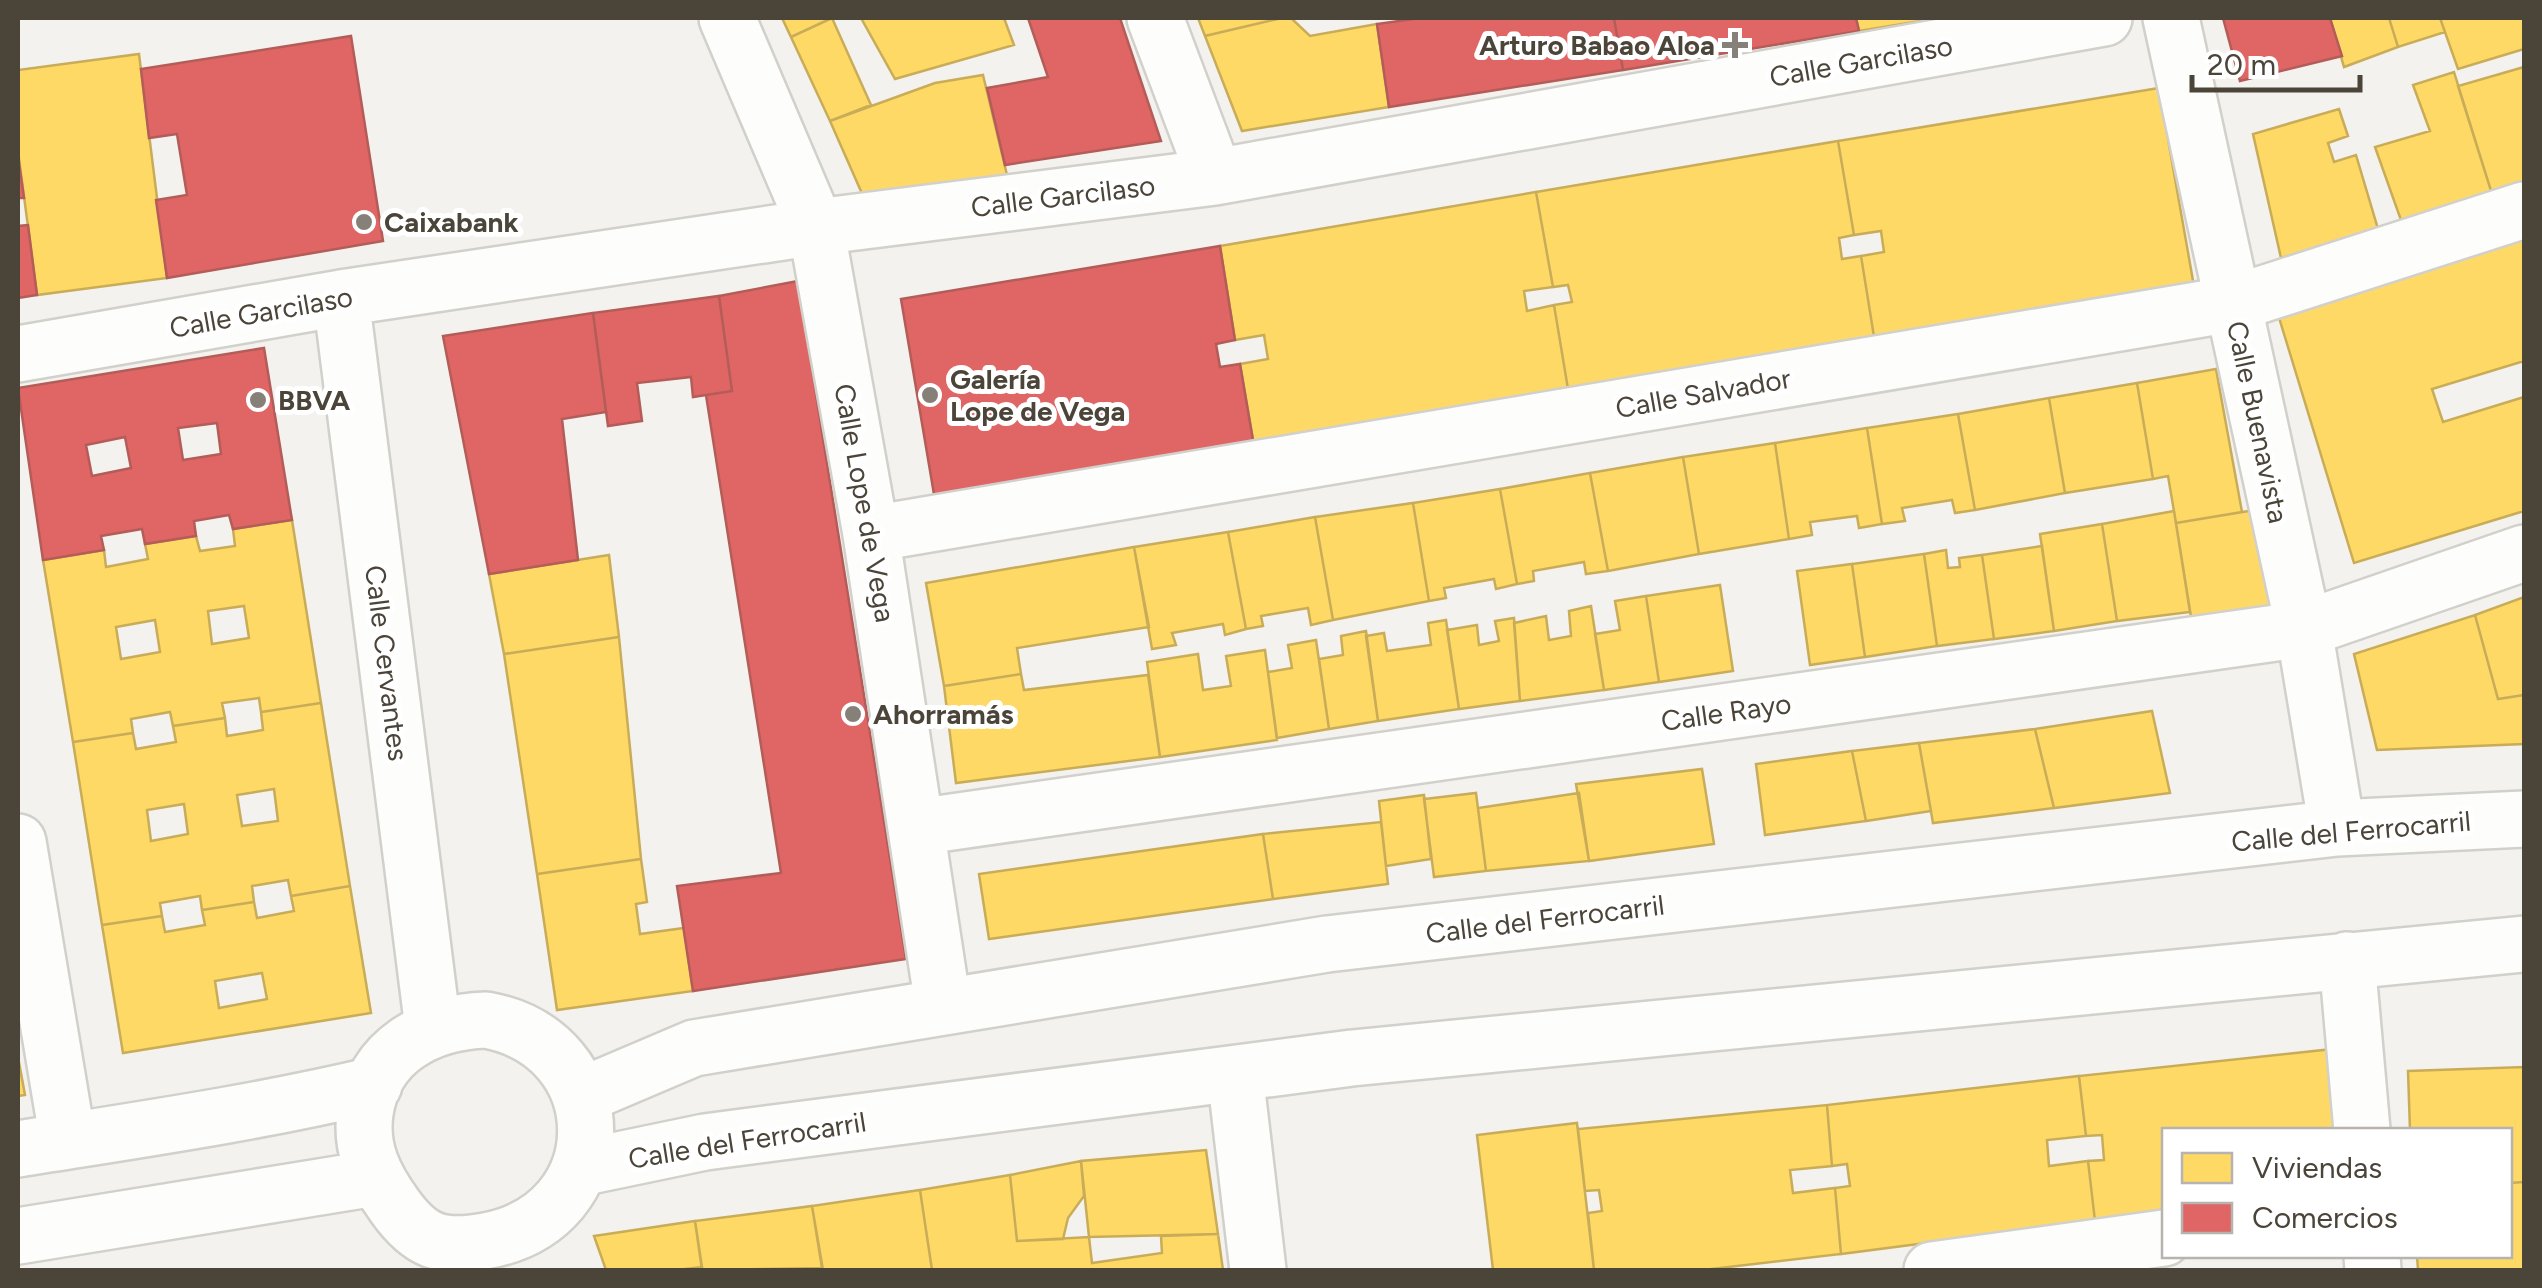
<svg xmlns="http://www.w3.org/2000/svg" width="2542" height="1288" viewBox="0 0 2542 1288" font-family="Figtree,sans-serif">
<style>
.homes{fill:#ffd966;stroke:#c9ac58;stroke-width:2.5;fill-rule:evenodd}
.shops{fill:#e06666;stroke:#b35c58;stroke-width:2.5;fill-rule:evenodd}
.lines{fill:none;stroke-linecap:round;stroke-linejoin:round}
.minor-casing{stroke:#d2d0cb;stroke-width:60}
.minor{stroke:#fdfdfc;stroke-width:55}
.poi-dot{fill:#868178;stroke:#fff;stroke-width:4}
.labels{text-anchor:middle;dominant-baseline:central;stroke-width:10;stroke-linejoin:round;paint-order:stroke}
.poi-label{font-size:28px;font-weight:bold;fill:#4b4439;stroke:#fff;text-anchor:start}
.street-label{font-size:28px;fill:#4b4439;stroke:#fff}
</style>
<rect width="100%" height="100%" fill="#f4f2ee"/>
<path class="homes" d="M 782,18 L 832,18 L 791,37 Z
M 832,18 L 871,105 L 830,121 L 791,37 Z
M 861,18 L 1004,18 L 1014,45 L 895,79 Z
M 1198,18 L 1282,18 L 1205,36 Z
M 1282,18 L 1291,18 L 1310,36 L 1377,24 L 1389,107 L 1242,131 L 1205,36 Z
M 1856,18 L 1939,18 L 1859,31 Z
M 2330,18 L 2389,18 L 2398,47 L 2344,67 Z
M 2389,18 L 2440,18 L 2445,32 L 2398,47 Z
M 2440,18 L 2524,18 L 2524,49 L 2458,69 Z
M 139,54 L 167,278 L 37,295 L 18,151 L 18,70 Z
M 2524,67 L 2524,185 L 2492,194 L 2458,86 Z
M 2454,72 L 2492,194 L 2402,223 L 2375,147 L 2430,131 L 2413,85 Z
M 983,75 L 1007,175 L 864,198 L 830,121 L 935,83 Z
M 2159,88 L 2195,292 L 1876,349 L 1861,256 L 1884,252 L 1881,231 L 1854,235 L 1838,141 Z
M 2339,109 L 2348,136 L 2328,143 L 2334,162 L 2356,155 L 2378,229 L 2281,258 L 2253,134 Z
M 1838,141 L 1854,235 L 1839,238 L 1842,259 L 1861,256 L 1876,349 L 1570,401 L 1554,305 L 1572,302 L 1568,285 L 1553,287 L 1536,192 Z
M 1536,192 L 1553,287 L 1524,291 L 1527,311 L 1554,305 L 1570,401 L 1255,452 L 1240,364 L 1268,359 L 1264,335 L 1235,340 L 1220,246 Z
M 2524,236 L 2524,361 L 2432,389 L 2443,422 L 2524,397 L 2524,511 L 2354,563 L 2277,311 Z
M 2216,369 L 2242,512 L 2176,523 L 2168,476 L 2153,479 L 2137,383 Z
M 2137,383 L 2153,479 L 2065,493 L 2049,398 Z
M 2049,398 L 2065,493 L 1975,510 L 1958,414 Z
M 1958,414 L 1975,510 L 1955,513 L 1952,500 L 1902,508 L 1905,521 L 1882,524 L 1867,428 Z
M 1867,428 L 1882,524 L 1859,528 L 1857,516 L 1810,522 L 1812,535 L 1789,539 L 1775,443 Z
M 1775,443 L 1789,539 L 1699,554 L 1683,457 Z
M 1683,457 L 1699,554 L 1608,571 L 1590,473 Z
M 1590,473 L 1608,571 L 1586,574 L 1584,562 L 1533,571 L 1534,581 L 1517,584 L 1500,489 Z
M 1500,489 L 1517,584 L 1496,589 L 1494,579 L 1444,588 L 1446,598 L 1429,601 L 1413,503 Z
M 1413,503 L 1429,601 L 1333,620 L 1315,517 Z
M 2255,510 L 2271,610 L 2192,623 L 2176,523 Z
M 2174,511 L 2190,612 L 2117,621 L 2102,524 Z
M 1315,517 L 1333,620 L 1311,625 L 1308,608 L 1261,616 L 1263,626 L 1246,629 L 1228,532 Z
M 292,520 L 321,703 L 261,712 L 259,698 L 222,703 L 225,718 L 173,726 L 170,712 L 131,719 L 133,733 L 73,742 L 43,560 L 104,550 L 106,567 L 148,559 L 145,544 L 196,536 L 200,551 L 235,546 L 233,529 ZM 244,606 L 249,638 L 212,644 L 208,611 ZM 155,620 L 160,652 L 121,659 L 116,627 Z
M 2102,524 L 2117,621 L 2054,631 L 2040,534 Z
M 1228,532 L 1246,629 L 1225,635 L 1223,624 L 1172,633 L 1176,645 L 1152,649 L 1134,547 Z
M 2042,546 L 2054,631 L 1994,639 L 1982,555 Z
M 1134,547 L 1149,627 L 1017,648 L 1021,674 L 944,686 L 926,583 Z
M 1946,550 L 1948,568 L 1960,567 L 1959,558 L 1982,555 L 1994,639 L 1937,646 L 1924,554 Z
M 1924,554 L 1937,646 L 1865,657 L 1852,564 Z
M 609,555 L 619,637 L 504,654 L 489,574 Z
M 1852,564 L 1865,657 L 1810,665 L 1797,571 Z
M 1720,585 L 1733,671 L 1659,682 L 1646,596 Z
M 1646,596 L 1659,682 L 1604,690 L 1595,634 L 1620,630 L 1615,601 Z
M 2524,597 L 2524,695 L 2498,699 L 2475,615 Z
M 1591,606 L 1604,690 L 1520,701 L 1514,623 L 1546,616 L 1549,640 L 1571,636 L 1569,611 Z
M 2475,615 L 2498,699 L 2524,695 L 2524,744 L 2377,750 L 2354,654 Z
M 1514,618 L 1520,701 L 1459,709 L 1447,630 L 1477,625 L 1479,645 L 1499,641 L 1495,621 Z
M 1446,620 L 1459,709 L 1378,721 L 1366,636 L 1384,633 L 1387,651 L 1431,645 L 1428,623 Z
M 1366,631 L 1378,721 L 1329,729 L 1319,659 L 1343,655 L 1341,636 Z
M 619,637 L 641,859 L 537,874 L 504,654 Z
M 1316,640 L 1329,729 L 1277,738 L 1268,672 L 1292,668 L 1288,645 Z
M 1265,650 L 1277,740 L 1160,757 L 1147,662 L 1198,654 L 1203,690 L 1231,686 L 1226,656 Z
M 1021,674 L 1024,690 L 1148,675 L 1160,757 L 956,783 L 944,686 Z
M 321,703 L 350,886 L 291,896 L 288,880 L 252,886 L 254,902 L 202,910 L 200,896 L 160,903 L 162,916 L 102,925 L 73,742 L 133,733 L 136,749 L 176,742 L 173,726 L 225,718 L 227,736 L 263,730 L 261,712 ZM 274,789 L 278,821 L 242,826 L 237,795 ZM 184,804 L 188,834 L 151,841 L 147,810 Z
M 2152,711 L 2170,793 L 2054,808 L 2035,729 Z
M 2035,729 L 2054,808 L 1933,823 L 1919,743 Z
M 1919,743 L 1931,811 L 1866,821 L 1852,751 Z
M 1852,751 L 1866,821 L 1765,835 L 1756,764 Z
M 1702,769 L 1714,844 L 1589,861 L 1576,784 Z
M 1476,793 L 1486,871 L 1434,877 L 1424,799 Z
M 1579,793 L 1589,861 L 1486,871 L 1478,808 Z
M 1424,795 L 1431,859 L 1386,866 L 1379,801 Z
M 1381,822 L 1388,884 L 1273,899 L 1263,834 Z
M 1263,834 L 1273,899 L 989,939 L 979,874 Z
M 641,859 L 647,902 L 636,904 L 640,934 L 684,928 L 693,991 L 557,1010 L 537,874 Z
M 350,886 L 371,1013 L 123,1053 L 102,925 L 162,916 L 165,932 L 205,925 L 202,910 L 254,902 L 257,918 L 294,911 L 291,896 ZM 262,973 L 267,999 L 219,1008 L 215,981 Z
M 2333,1049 L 2340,1130 L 2164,1130 L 2164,1213 L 2095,1221 L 2088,1161 L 2104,1160 L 2102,1135 L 2086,1136 L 2079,1076 Z
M 18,1057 L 25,1095 L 18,1096 Z
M 2524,1067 L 2524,1182 L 2510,1183 L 2510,1130 L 2410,1130 L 2408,1071 Z
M 2079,1076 L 2086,1136 L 2047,1140 L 2049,1166 L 2088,1161 L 2095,1221 L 1841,1254 L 1835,1188 L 1850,1186 L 1847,1164 L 1832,1166 L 1827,1105 Z
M 1827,1105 L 1832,1166 L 1790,1170 L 1793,1193 L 1835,1188 L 1841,1254 L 1703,1270 L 1594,1270 L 1588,1213 L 1602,1211 L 1599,1190 L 1585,1191 L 1578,1129 Z
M 1577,1123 L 1594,1270 L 1493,1270 L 1477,1135 Z
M 1206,1150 L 1218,1234 L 1089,1237 L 1081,1161 Z
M 1081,1161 L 1084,1196 L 1068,1218 L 1063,1239 L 1017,1241 L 1010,1175 Z
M 1010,1175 L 1017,1241 L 1089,1237 L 1092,1263 L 1162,1253 L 1161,1236 L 1218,1234 L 1223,1270 L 932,1270 L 920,1190 Z
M 2524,1182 L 2524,1270 L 2418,1270 L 2417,1256 L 2510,1256 L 2510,1183 Z
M 920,1190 L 932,1270 L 823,1270 L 812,1206 Z
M 812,1206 L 822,1268 L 702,1270 L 695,1221 Z
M 695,1221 L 702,1267 L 677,1270 L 606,1270 L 594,1236 Z"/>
<path class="shops" d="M 1028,18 L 1120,18 L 1161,141 L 1005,165 L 987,88 L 1048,77 Z
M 1420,18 L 1614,18 L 1623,70 L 1389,107 L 1377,24 Z
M 1614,18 L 1856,18 L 1859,31 L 1623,70 Z
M 2223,18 L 2330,18 L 2342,56 L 2240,81 Z
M 351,36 L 383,241 L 167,278 L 156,200 L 187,195 L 177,134 L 149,138 L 141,69 Z
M 18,156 L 24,198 L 18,198 Z
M 28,225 L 37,295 L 18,298 L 18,226 Z
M 1220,246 L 1235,340 L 1216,344 L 1220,367 L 1240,364 L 1255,452 L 936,506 L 901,299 Z
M 798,281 L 906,959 L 693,991 L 677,886 L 781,873 L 706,395 L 732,391 L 719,296 Z
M 719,296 L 732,391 L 693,397 L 691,377 L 637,383 L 642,421 L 608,426 L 593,313 Z
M 593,313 L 606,412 L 562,419 L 578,560 L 489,574 L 443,336 Z
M 264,348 L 292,520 L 233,529 L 229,515 L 194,521 L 196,536 L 145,544 L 142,529 L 101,536 L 104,550 L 43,560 L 18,388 ZM 217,423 L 221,454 L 183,460 L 178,428 ZM 125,437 L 131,468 L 92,476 L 86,445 Z"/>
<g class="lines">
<defs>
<path id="minor" d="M 727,18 L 816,227 L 871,534 L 943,1005
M 1155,18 L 1215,177
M 2171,18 L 2304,629 L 2337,828
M 341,298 L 433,1028
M 18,354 L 341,298 L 816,227 L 1215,177 L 2104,18
M 871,534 L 2232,304 L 2524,210
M 917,827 L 2304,629 L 2524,553
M 18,842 L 68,1141
M 2347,960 L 2362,1130
M 486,1020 C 618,1044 620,1217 485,1241 C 441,1249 420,1242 394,1205 C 374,1177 360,1149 365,1113 C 374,1050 428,1022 486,1020 Z
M 1235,1074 L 1258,1270
M 581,1096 L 694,1048 L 1327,944 L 2337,828 L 2524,819
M 18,1149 C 137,1130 256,1113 374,1085
M 580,1168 L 705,1142 L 1352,1058 L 2524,944
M 18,1236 L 375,1178
M 2372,1256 L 2373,1270
M 1932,1270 L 2164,1238"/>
</defs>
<use href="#minor" class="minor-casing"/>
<use href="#minor" class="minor"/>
</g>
<g class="poi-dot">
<path d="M1730 30h10v10h10v10h-10v10h-10v-10h-10v-10h10z"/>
<circle cx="364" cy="222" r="10"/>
<circle cx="930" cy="395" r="10"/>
<circle cx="258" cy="400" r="10"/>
<circle cx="853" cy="714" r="10"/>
</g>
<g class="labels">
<g class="poi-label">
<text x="1715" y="45" text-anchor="end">Arturo Babao Aloa</text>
<text x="384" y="222">Caixabank</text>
<text x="950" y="379">Galería<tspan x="950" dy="32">Lope de Vega</tspan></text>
<text x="278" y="400">BBVA</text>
<text x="873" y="714">Ahorramás</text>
</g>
<g class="street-label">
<text transform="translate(1861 61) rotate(-10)">Calle Garcilaso</text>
<text transform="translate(1063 196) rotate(-7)">Calle Garcilaso</text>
<text transform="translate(261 312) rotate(-10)">Calle Garcilaso</text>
<text transform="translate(1703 393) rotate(-10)">Calle Salvador</text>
<text transform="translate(2258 422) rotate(78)">Calle Buenavista</text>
<text transform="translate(865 503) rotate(80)">Calle Lope de Vega</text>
<text transform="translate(387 663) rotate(83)">Calle Cervantes</text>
<text transform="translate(1726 712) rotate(-8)">Calle Rayo</text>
<text transform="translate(2351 831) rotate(-5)">Calle del Ferrocarril</text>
<text transform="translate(1545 919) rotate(-7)">Calle del Ferrocarril</text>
<text transform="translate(747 1140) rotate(-9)">Calle del Ferrocarril</text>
</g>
</g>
<rect width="2542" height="1288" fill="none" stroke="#4b4439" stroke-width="40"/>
<rect x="2162" y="1128" width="350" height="130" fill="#ffffff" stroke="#b7b4b0" stroke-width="2.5"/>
<rect x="2182" y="1153" width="50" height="30" fill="#ffd966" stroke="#b7b4b0" stroke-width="2.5"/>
<text x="2252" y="1178" font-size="30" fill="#4b4439">Viviendas</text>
<rect x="2182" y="1203" width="50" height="30" fill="#e06666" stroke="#b7b4b0" stroke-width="2.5"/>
<text x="2252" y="1228" font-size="30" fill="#4b4439">Comercios</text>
<path d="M2192 75v15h168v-15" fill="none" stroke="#4b4439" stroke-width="5"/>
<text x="2207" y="75" font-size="30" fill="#4b4439" stroke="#ffffff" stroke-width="8" paint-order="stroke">20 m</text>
</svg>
